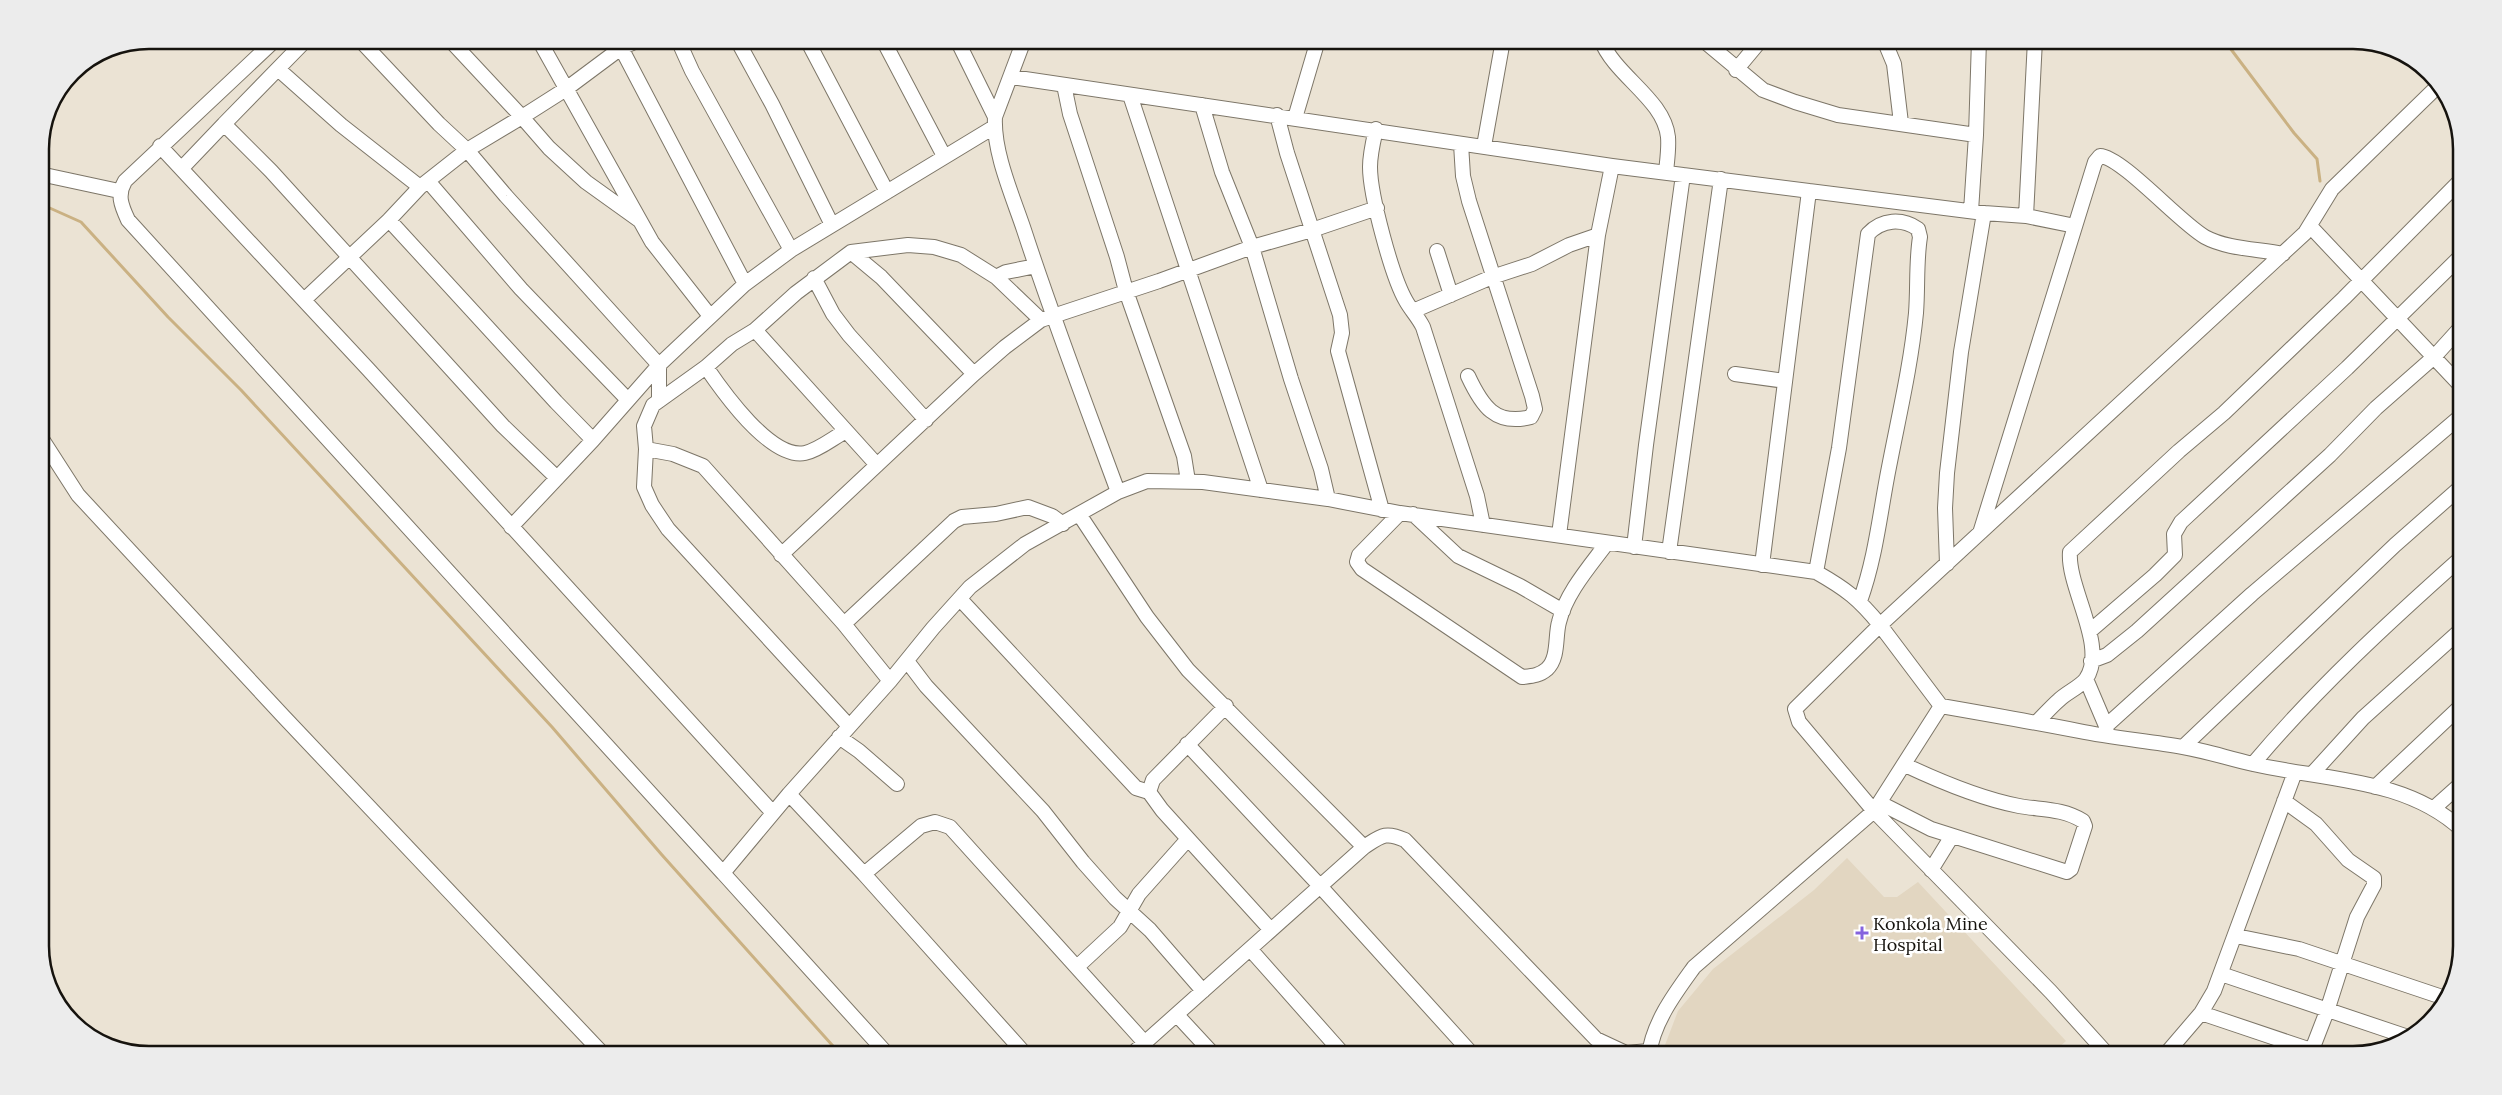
<svg xmlns="http://www.w3.org/2000/svg" width="2502" height="1095" viewBox="0 0 2502 1095" font-family="Lora,serif">
<style>
.built{fill:#e2d6c1}
.lines{fill:none;stroke-linecap:round;stroke-linejoin:round}
.stream{stroke:#cab183;stroke-width:3}
.minor-casing{stroke:#7d7668;stroke-width:16}
.minor{stroke:#fff;stroke-width:14}
.poi-dot{fill:#8563de;stroke:#fff;stroke-width:2}
.labels{text-anchor:middle;dominant-baseline:central;stroke-width:5;stroke-linejoin:round;paint-order:stroke}
.poi-label{font-size:18px;fill:#16130e;stroke:#fff;text-anchor:start}
.rim{fill:none;stroke:#16130e;stroke-width:2.5}
</style>
<rect width="100%" height="100%" fill="#ebe3d4"/>
<path class="built" d="M 1847,858 L 1884,897 L 1897,897 L 1918,882 L 2066,1041 L 2050,1055 L 1664,1055 L 1662,1053 L 1678,1011 L 1713,969 L 1814,890 Z"/>
<g class="lines">
<path class="stream" d="M 2224,40 L 2294,133 L 2317,159 L 2320,181
M 40,201 L 43,205 L 81,222 L 168,317 L 241,390 L 552,727 L 662,855 L 841,1055"/>
<defs>
<path id="minor" d="M 275,40 L 125,181 C 117,195 121,205 128,220 L 723,873
M 360,40 L 439,124 L 467,150 L 506,196 L 659,365 L 659,399
M 450,40 L 522,117 L 566,89 L 621,48 L 639,40
M 539,40 L 652,242 L 710,316
M 617,40 L 745,284
M 678,40 L 692,71 L 791,250
M 737,40 L 772,104 L 832,225
M 807,40 L 887,192
M 883,40 L 944,156
M 957,40 L 995,117
M 1024,40 L 995,117 C 993,152 1013,197 1024,230 C 1053,319 1086,405 1118,492
M 1601,40 C 1615,76 1664,99 1668,137 C 1669,149 1667,161 1666,172
M 1703,40 L 1763,90 L 1795,102 L 1838,115 L 1976,135
M 1884,40 L 1894,64 L 1901,123
M 278,69 L 341,125 L 420,187
M 1736,70 L 1761,40
M 1012,77 L 1612,166 L 1984,213 L 2026,216 L 2075,226
M 1064,85 L 1070,114 L 1117,257 L 1126,291 L 1184,456 L 1188,481
M 1130,95 L 1261,490
M 1202,105 L 1222,172 L 1252,247 L 1291,379 L 1321,469 L 1328,499
M 1277,115 L 1287,153 L 1340,315 L 1342,333 L 1338,351 L 1382,510
M 1295,118 L 1318,40
M 224,124 L 306,40
M 1376,129 C 1373,142 1370,154 1370,167 C 1370,195 1392,277 1406,301 C 1411,310 1418,317 1423,327 L 1477,496 L 1483,525
M 1461,144 L 1463,176 L 1469,201 L 1532,396 L 1535,409 L 1531,417 C 1495,426 1482,406 1468,376
M 160,146 L 368,369 L 773,813
M 1484,146 L 1503,40
M 182,168 L 224,124 L 271,171 L 503,426 L 556,477
M 40,174 L 119,191
M 428,181 L 521,289 L 628,400
M 1971,211 L 1976,135 L 1979,40
M 2026,216 L 2035,40
M 389,220 L 556,402 L 593,440
M 2310,226 L 2462,387
M 1437,251 L 1451,295
M 851,252 L 881,277 L 974,374
M 996,277 L 1006,272 L 1036,266
M 814,278 L 833,314 L 849,335 L 926,420
M 304,300 L 389,220 L 420,187 L 467,150 L 522,117 L 549,148 L 586,182 L 639,220
M 1413,311 L 1492,277 L 1532,264 L 1569,245 L 1598,235
M 755,330 L 877,465
M 706,367 C 723,392 771,460 805,453 C 819,450 833,438 846,431
M 1735,374 L 1785,381
M 40,436 L 78,495 L 284,717 L 604,1055
M 646,449 L 673,454 L 703,466 L 844,624 L 890,681
M 1400,513 L 1359,555 L 1357,562 L 1362,569 L 1522,677 C 1531,676 1539,676 1547,669 C 1559,658 1555,636 1559,622 C 1566,593 1590,566 1607,543
M 1079,514 L 1147,617 L 1188,670 L 1364,847
M 1413,514 L 1458,556 L 1520,586 L 1563,611
M 511,527 L 593,440 L 659,365 L 745,284 L 791,250 L 994,127
M 1980,533 L 2095,162 L 2100,156 C 2122,157 2180,223 2205,237 C 2227,249 2259,249 2283,254
M 1559,535 L 1598,235 L 1612,166
M 1634,547 L 1646,445 L 1683,175
M 1669,552 L 1721,179
M 781,555 L 974,374 L 1005,347 L 1041,320 L 1159,281 L 1252,247 L 1312,230 L 1377,208
M 1947,564 L 1945,508 L 1947,473 L 1961,352 L 1984,213
M 1762,565 L 1809,191
M 1816,572 L 1839,448 L 1868,234 C 1882,219 1902,218 1918,229 L 1920,237 C 1916,262 1918,287 1916,313 C 1911,365 1899,415 1889,467 C 1880,512 1876,557 1860,601
M 960,599 L 1136,788 L 1149,792
M 844,624 L 954,521 L 962,517 L 996,514 L 1028,507 L 1052,516 L 1063,524
M 2090,631 L 2155,575 L 2175,555 L 2174,534 L 2181,522 L 2347,368 L 2462,255
M 907,661 L 926,686 L 1043,811 L 1083,862 L 1115,898 L 1150,930 L 1203,991
M 2091,661 L 2107,655 L 2137,631 L 2330,455 L 2376,408 L 2434,357 L 2462,326
M 2086,679 L 2106,726 L 2107,734
M 1226,706 L 1153,780 L 1149,792 L 1162,810 L 1271,930
M 1941,706 L 1880,625 L 1795,709 L 1799,722 L 1874,811 L 2051,992 L 2108,1055
M 2037,722 C 2044,715 2051,707 2059,700 C 2066,693 2080,687 2086,679 C 2108,646 2067,588 2070,552 L 2179,451 L 2224,413 L 2344,298 L 2462,179
M 849,726 L 668,529 L 652,505 L 644,487 L 646,449 L 644,426 L 653,405 L 706,367 L 732,344 L 755,330 L 796,293 L 851,252 L 908,245 L 934,247 L 961,255 L 996,277 L 1041,320
M 2106,726 L 2252,594 L 2462,415
M 839,737 L 859,751 L 897,784
M 1187,744 L 1320,886 L 1473,1055
M 2183,747 L 2395,545 L 2462,486
M 2253,764 C 2316,689 2389,622 2462,557
M 2312,774 L 2363,718 L 2462,629
M 2375,787 L 2462,705
M 789,794 L 864,874 L 1026,1055
M 2284,801 L 2316,824 L 2348,860 L 2374,878 L 2374,885 L 2357,917 L 2327,1011 L 2310,1055
M 1880,803 L 1931,829 L 2067,872 L 2071,869 L 2085,826 L 2083,821 C 2062,808 2041,810 2019,806 C 1982,799 1939,781 1905,765
M 2434,808 L 2462,783
M 1931,870 L 1952,836
M 864,874 L 921,826 L 935,822 L 950,827 L 1145,1043
M 2236,936 L 2299,949 L 2445,998
M 1250,949 L 1344,1055
M 1077,967 L 1120,927 L 1139,894 L 1188,839
M 2221,974 L 2411,1038
M 2201,1013 L 2311,1050
M 1177,1015 L 1214,1055
M 888,1055 L 723,873 L 789,794 L 890,681 L 933,628 L 970,587 L 1025,544 L 1118,492 L 1147,481 L 1203,482 L 1328,499 L 1400,513 L 1816,572 C 1846,589 1859,599 1880,625 L 2305,233 L 2332,189 L 2440,84
M 1131,1055 L 1364,847 C 1381,836 1385,831 1405,840 L 1596,1039 L 1626,1053 L 1649,1051
M 1649,1055 C 1653,1022 1676,992 1694,967 L 1874,811 L 1941,706 C 1987,714 2033,722 2079,731 C 2113,738 2149,741 2183,747 C 2207,751 2230,759 2253,764 C 2323,780 2407,778 2462,830
M 2165,1055 L 2201,1013 L 2214,991 L 2295,772"/>
</defs>
<use href="#minor" class="minor-casing"/>
<use href="#minor" class="minor"/>
</g>
<path class="poi-dot" d="M1859.5 925.5h5v5h5v5h-5v5h-5v-5h-5v-5h5z"/>
<g class="labels">
<g class="poi-label">
<text x="1873" y="923">Konkola Mine<tspan x="1873" dy="21">Hospital</tspan></text>
</g>
</g>
<path d="M0 0H2502V1095H0ZM149 49H2353A100 100 0 0 1 2453 149V946A100 100 0 0 1 2353 1046H149A100 100 0 0 1 49 946V149A100 100 0 0 1 149 49Z" fill="#ececec" fill-rule="evenodd"/>
<path class="rim" d="M149 49H2353A100 100 0 0 1 2453 149V946A100 100 0 0 1 2353 1046H149A100 100 0 0 1 49 946V149A100 100 0 0 1 149 49Z"/>
</svg>
